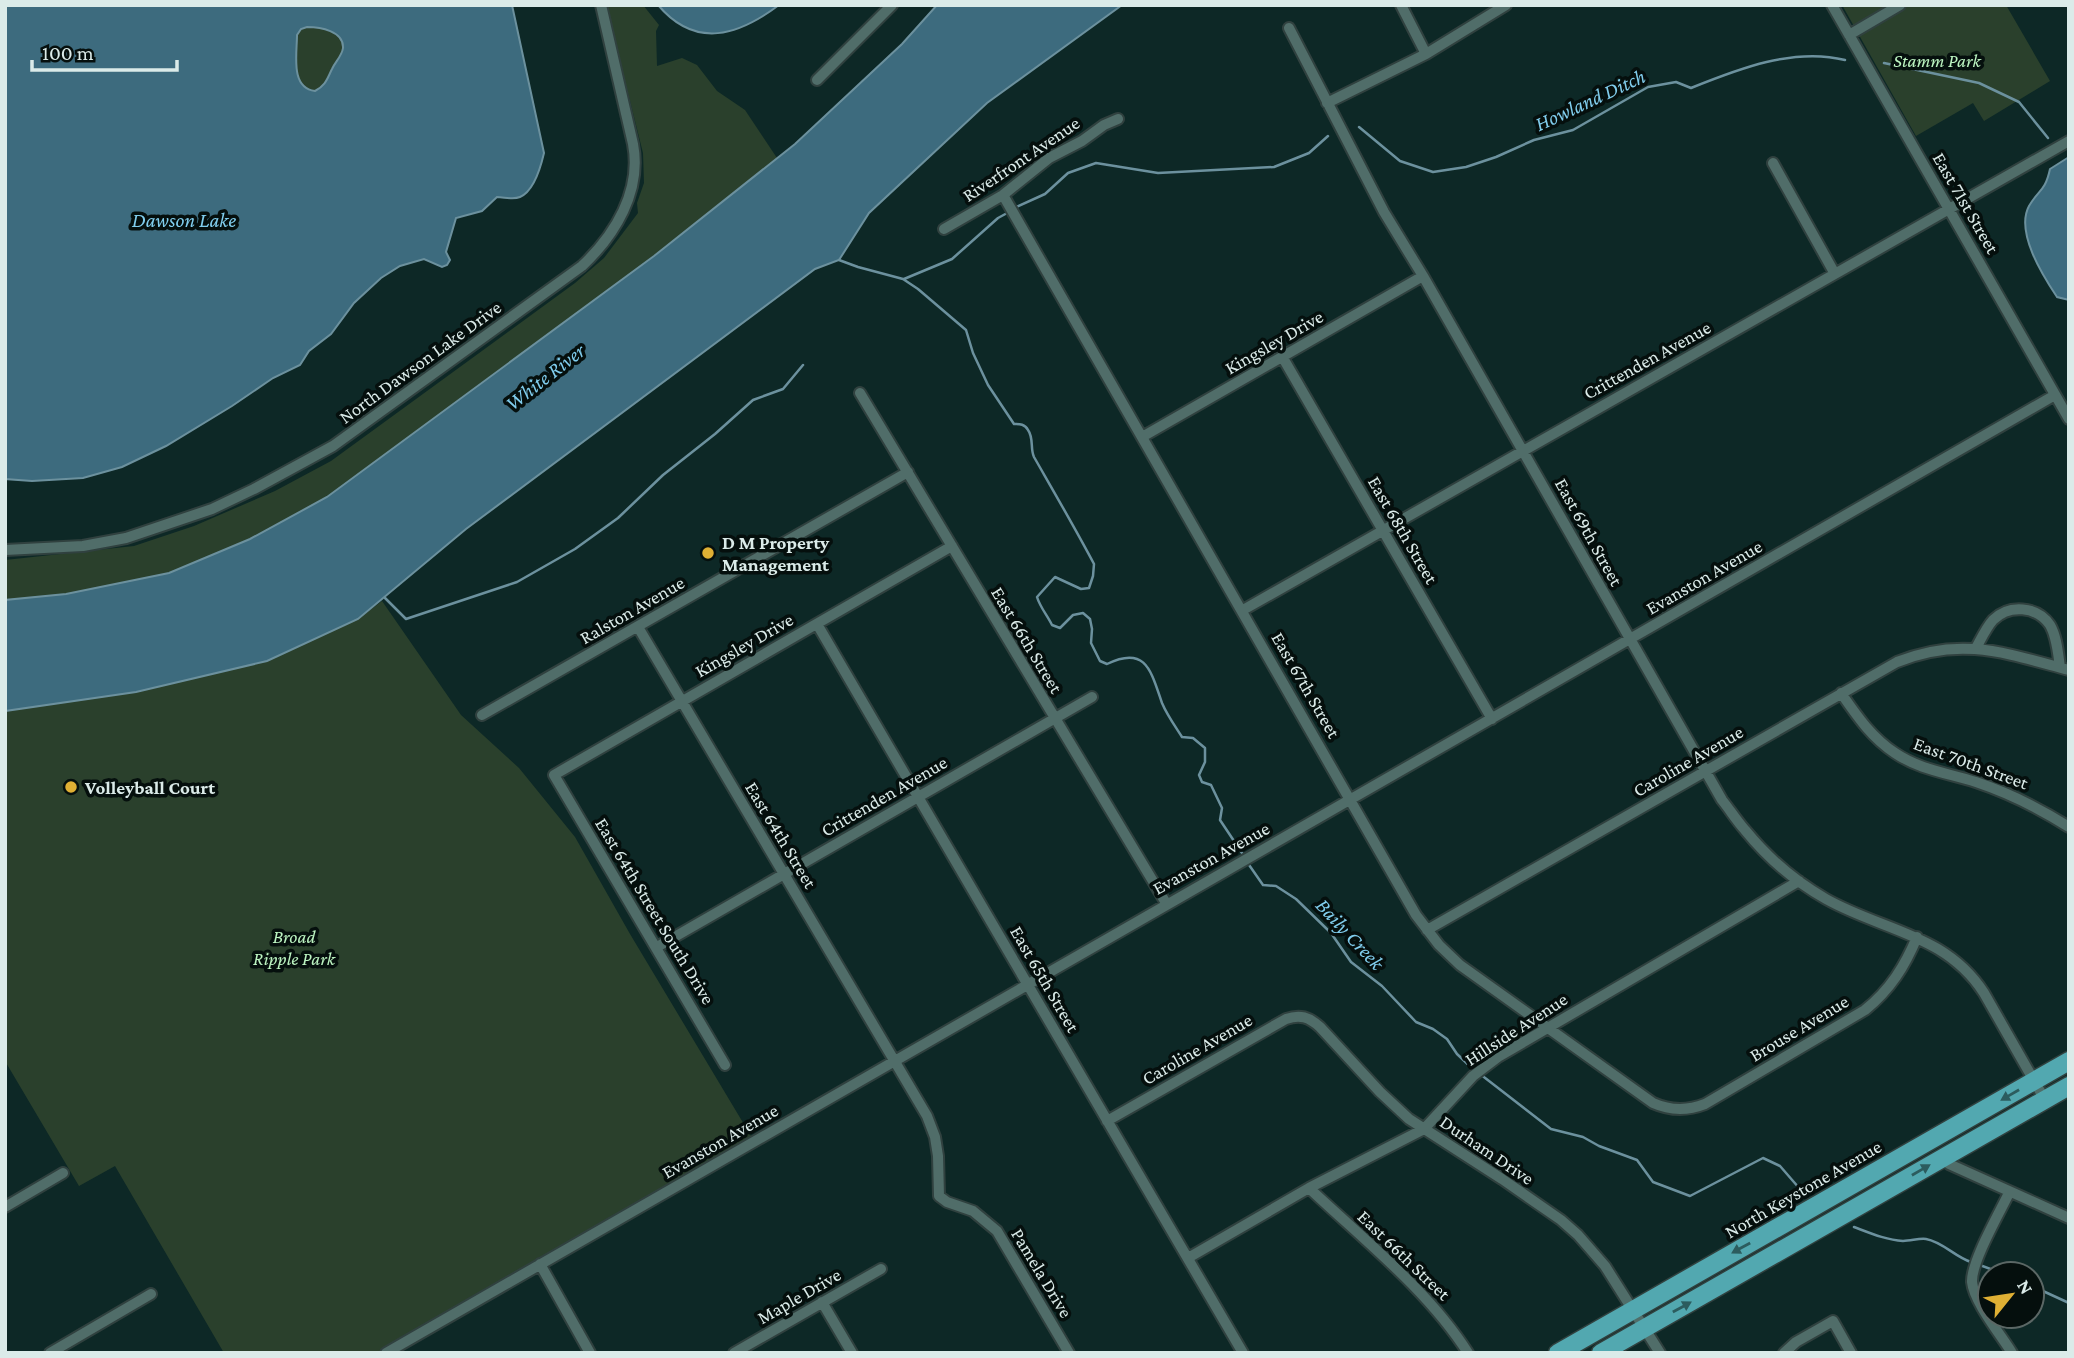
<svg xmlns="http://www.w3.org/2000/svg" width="2074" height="1358" viewBox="0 0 2074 1358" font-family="'Crimson Pro',serif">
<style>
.green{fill:#2a402c}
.water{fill:#3d6b7e;stroke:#6c919e;stroke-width:2;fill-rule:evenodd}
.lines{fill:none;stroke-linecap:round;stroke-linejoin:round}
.stream{stroke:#6c919e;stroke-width:2.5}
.minor-casing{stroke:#30413f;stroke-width:14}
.primary-casing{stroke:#30413f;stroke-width:21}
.minor{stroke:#506d69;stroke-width:10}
.primary{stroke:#52a8b0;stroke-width:18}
.oneway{fill:#2c5c5e}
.poi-dot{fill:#dfb034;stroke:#050f0d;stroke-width:2.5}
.labels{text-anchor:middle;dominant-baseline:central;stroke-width:7;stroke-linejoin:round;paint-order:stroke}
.park-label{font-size:19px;font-style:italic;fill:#bcf4c1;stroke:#050f0d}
.street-label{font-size:19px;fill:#dbebe9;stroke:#050f0d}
.poi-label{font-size:19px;font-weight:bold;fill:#dbebe9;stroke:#050f0d;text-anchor:start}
.water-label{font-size:21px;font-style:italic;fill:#80cded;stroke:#050f0d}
</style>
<rect width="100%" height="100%" fill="#0d2826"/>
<path class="green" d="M 606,5 L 643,5 L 659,25 L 656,31 L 657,66 L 682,58 L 697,65 L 717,91 L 745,110 L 777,158 L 654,256 L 327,497 L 250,539 L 169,573 L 66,594 L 5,600 L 5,560 L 134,546 L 194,526 L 275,491 L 331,461 L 575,283 L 604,258 L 638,213 L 637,203 L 644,183 L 643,153 Z
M 1842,5 L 2006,5 L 2050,81 L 1984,121 L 1973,103 L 1916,136 Z
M 307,27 C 320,27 345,31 343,48 C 342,55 335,62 332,69 C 327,79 326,85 315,91 C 290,88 297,54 297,34 L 301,29 Z
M 382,601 L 461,715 L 519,768 L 575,837 L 630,934 L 754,1141 L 386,1353 L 224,1353 L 115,1166 L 79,1186 L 5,1061 L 5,711 L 136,692 L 358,619 Z"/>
<path class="water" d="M 5,5 L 512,5 L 544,153 C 541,166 534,191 520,197 C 513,200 504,197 497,197 L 482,211 L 456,218 L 446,252 L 450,260 L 447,265 L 442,267 L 424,259 L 400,266 L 381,278 L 354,303 L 331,334 L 309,351 L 300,365 L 273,378 L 232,406 L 166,446 L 122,467 L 83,478 L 32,481 L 5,479 ZM 307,27 C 320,27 344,31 343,48 C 342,56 335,62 332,69 C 327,79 326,85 315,91 C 290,88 297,54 297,35 L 301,29 Z
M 658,5 L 779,5 C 739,35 696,50 658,5 Z
M 937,5 L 1122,5 L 987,103 L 869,213 L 839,260 L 815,269 L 466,529 L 358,619 L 267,661 L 136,692 L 5,711 L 5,600 L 66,594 L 169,573 L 250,539 L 327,497 L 654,256 L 795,144 L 902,44 Z
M 2069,157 L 2069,300 L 2057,297 C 2043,276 2015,232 2029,206 C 2039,189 2045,192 2050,169 Z"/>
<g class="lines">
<path class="stream" d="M 1884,63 L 1979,83 L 2019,102 L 2048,138
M 1359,127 L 1400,161 L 1433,172 L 1466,167 L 1496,157 L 1534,140 L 1573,130 L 1648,87 L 1676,82 L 1691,88 C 1738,69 1794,47 1845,60
M 1014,208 L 1045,194 L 1068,173 L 1096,163 L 1158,173 L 1274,167 L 1309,153 L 1328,136
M 839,260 L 858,267 L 903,279 L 918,289 L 966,330 L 973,353 L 988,385 L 1014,424 C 1020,424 1025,424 1028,430 C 1034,438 1030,449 1034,457 C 1054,492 1075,528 1094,564 L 1093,576 L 1089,588 L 1081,589 L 1055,577 L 1037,597 C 1040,607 1047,615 1052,625 L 1060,628 L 1073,615 L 1083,613 L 1090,619 L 1092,629 L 1091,643 L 1100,661 L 1107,664 C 1146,645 1151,671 1162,703 C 1167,715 1175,726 1182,737 L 1193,738 L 1205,748 L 1205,762 L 1199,775 L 1202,782 L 1211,785 L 1222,808 L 1220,820 L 1244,856
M 904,279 L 952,259 L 998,218 L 1009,212
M 385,598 L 406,619 L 517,582 L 575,549 L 618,518 L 663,475 L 715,434 L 753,400 L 783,389 L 803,365
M 1247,862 L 1263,885 L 1276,886 L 1296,899 L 1331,933 L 1351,962 L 1382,986 L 1416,1022 L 1433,1029 L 1447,1039 L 1457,1054 L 1475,1071
M 1480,1074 L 1551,1129 L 1583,1137 L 1599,1146 L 1637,1160 L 1653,1182 L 1690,1196 L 1763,1158 L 1780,1166 L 1806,1196
M 1854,1227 C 1870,1233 1886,1240 1903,1241 C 1911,1241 1919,1238 1926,1239 C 1943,1242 1955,1257 1971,1262
M 1977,1264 L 2004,1274
M 2032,1286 L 2069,1303"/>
<defs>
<path id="minor" d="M 1401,5 L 1426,54
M 1832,5 L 2069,419
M 1289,28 L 1384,212 L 1423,276 L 1722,800 C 1730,810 1737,821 1745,830 C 1767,857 1796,882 1826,899 C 1883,931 1946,934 1984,993 L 2045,1100
M 1849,35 L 1900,5
M 817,80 L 892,5
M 1327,103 L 1426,54 L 1506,5
M 1773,163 L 1835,274
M 1003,195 L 1416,915 L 1439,945 L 1460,965 L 1653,1103 C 1671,1111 1687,1111 1705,1104 L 1865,1010 C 1890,990 1905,966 1917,937
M 944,229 L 1003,195 L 1049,158 L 1082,141 L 1104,125 L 1118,119
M 1283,358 L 1492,719
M 860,393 L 1166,903
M 1142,437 L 1423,276
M 5,550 L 83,546 L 126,538 L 212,509 L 254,489 L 333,446 L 582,266 C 615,235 642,191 633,144 L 601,5
M 1243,610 L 2069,141
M 817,624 L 1243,1353
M 638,627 L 927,1116 L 935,1137 L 938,1156 L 939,1196 L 947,1202 L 973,1211 L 997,1231 L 1069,1353
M 1976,648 C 1981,639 1986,628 1993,620 C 2009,604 2037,606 2050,625 C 2057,637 2058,654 2060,667
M 1841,693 C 1857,716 1871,737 1895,753 C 1920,770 1948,773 1976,782 C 2009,793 2039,808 2069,827
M 482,715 L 908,472
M 1427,930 L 1897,662 C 1961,636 2005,653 2069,670
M 657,947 L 1092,697
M 725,1065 L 554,775 L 952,546
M 1107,1121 L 1286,1019 C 1300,1014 1309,1017 1320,1027 L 1380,1092 L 1409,1119 L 1502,1179 L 1561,1220 L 1578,1235 L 1605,1266 L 1660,1353
M 1949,1164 L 2069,1218
M 1309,1188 C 1363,1239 1428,1290 1468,1353
M 2009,1193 C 2000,1212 1971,1262 1972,1282 C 1974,1302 2001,1335 2012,1353
M 5,1207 L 63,1173
M 1188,1258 L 1309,1188 L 1424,1129 L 1473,1076 L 1498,1057 L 1799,881
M 540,1264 L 590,1353
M 822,1302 L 852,1353
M 50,1353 L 151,1294
M 386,1353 L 2055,395
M 734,1353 L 881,1269
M 1784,1353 L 1796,1342 L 1833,1321 L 1851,1353"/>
<path id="primary" d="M 1558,1353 L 2069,1061
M 1601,1353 L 2069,1086"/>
</defs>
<use href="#minor" class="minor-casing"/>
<use href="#primary" class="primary-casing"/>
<use href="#minor" class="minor"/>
<use href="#primary" class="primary"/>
</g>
<defs><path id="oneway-solid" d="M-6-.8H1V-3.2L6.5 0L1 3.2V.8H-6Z" transform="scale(1.75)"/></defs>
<g class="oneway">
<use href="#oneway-solid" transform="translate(2010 1095) rotate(150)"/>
<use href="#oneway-solid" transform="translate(1921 1170) rotate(-30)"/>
<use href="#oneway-solid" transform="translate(1741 1248) rotate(151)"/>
<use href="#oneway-solid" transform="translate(1682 1307) rotate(-29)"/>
</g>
<g class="poi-dot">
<circle cx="708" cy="553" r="7"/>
<circle cx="71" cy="787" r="7"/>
</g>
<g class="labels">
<g class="park-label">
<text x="1937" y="60">Stamm Park</text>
<text x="294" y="936">Broad<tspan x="294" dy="22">Ripple Park</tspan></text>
</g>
<g class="street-label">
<text transform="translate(1021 159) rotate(-34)">Riverfront Avenue</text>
<text transform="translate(1966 203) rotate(60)">East 71st Street</text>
<text transform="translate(1274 342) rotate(-30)">Kingsley Drive</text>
<text transform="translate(1647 360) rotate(-29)">Crittenden Avenue</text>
<text transform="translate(420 362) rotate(-36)">North Dawson Lake Drive</text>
<text transform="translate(1403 530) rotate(60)">East 68th Street</text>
<text transform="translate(1589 532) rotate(61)">East 69th Street</text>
<text transform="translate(1704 577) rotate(-30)">Evanston Avenue</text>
<text transform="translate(632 610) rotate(-30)">Ralston Avenue</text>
<text transform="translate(1027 640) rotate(59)">East 66th Street</text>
<text transform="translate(744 645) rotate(-30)">Kingsley Drive</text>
<text transform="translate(1306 685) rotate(60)">East 67th Street</text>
<text transform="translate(1688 761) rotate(-30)">Caroline Avenue</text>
<text transform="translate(1971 763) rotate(20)">East 70th Street</text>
<text transform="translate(884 796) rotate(-30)">Crittenden Avenue</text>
<text transform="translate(781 835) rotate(59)">East 64th Street</text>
<text transform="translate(1211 858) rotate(-29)">Evanston Avenue</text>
<text transform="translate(655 911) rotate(59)">East 64th Street South Drive</text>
<text transform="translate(1045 979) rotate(60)">East 65th Street</text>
<text transform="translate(1799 1028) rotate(-31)">Brouse Avenue</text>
<text transform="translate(1516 1029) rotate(-33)">Hillside Avenue</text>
<text transform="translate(1197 1049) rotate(-30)">Caroline Avenue</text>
<text transform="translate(720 1141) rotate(-30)">Evanston Avenue</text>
<text transform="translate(1487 1150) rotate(34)">Durham Drive</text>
<text transform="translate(1803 1189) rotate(-30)">North Keystone Avenue</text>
<text transform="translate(1404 1255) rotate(44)">East 66th Street</text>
<text transform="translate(1042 1273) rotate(59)">Pamela Drive</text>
<text transform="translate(799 1296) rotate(-30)">Maple Drive</text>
</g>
<g class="poi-label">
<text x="722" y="542">D M Property<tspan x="722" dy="22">Management</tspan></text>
<text x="85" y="787">Volleyball Court</text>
</g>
<g class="water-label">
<text transform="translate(1590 100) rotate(-25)">Howland Ditch</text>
<text x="184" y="220">Dawson Lake</text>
<text transform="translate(545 377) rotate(-38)">White River</text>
<text transform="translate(1350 934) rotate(47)">Baily Creek</text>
</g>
</g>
<rect width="2074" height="1358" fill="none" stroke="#dbebe9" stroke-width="14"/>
<g transform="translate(2011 1295) rotate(60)"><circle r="33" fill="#050f0d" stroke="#5b6765" stroke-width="2"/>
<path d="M0-5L12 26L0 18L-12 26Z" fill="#dfb034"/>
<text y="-10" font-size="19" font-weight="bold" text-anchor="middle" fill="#dbebe9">N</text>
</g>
<path d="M32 60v10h145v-10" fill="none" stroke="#dbebe9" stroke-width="3.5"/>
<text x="42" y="60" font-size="21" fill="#dbebe9" stroke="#050f0d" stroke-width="5" paint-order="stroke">100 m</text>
</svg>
